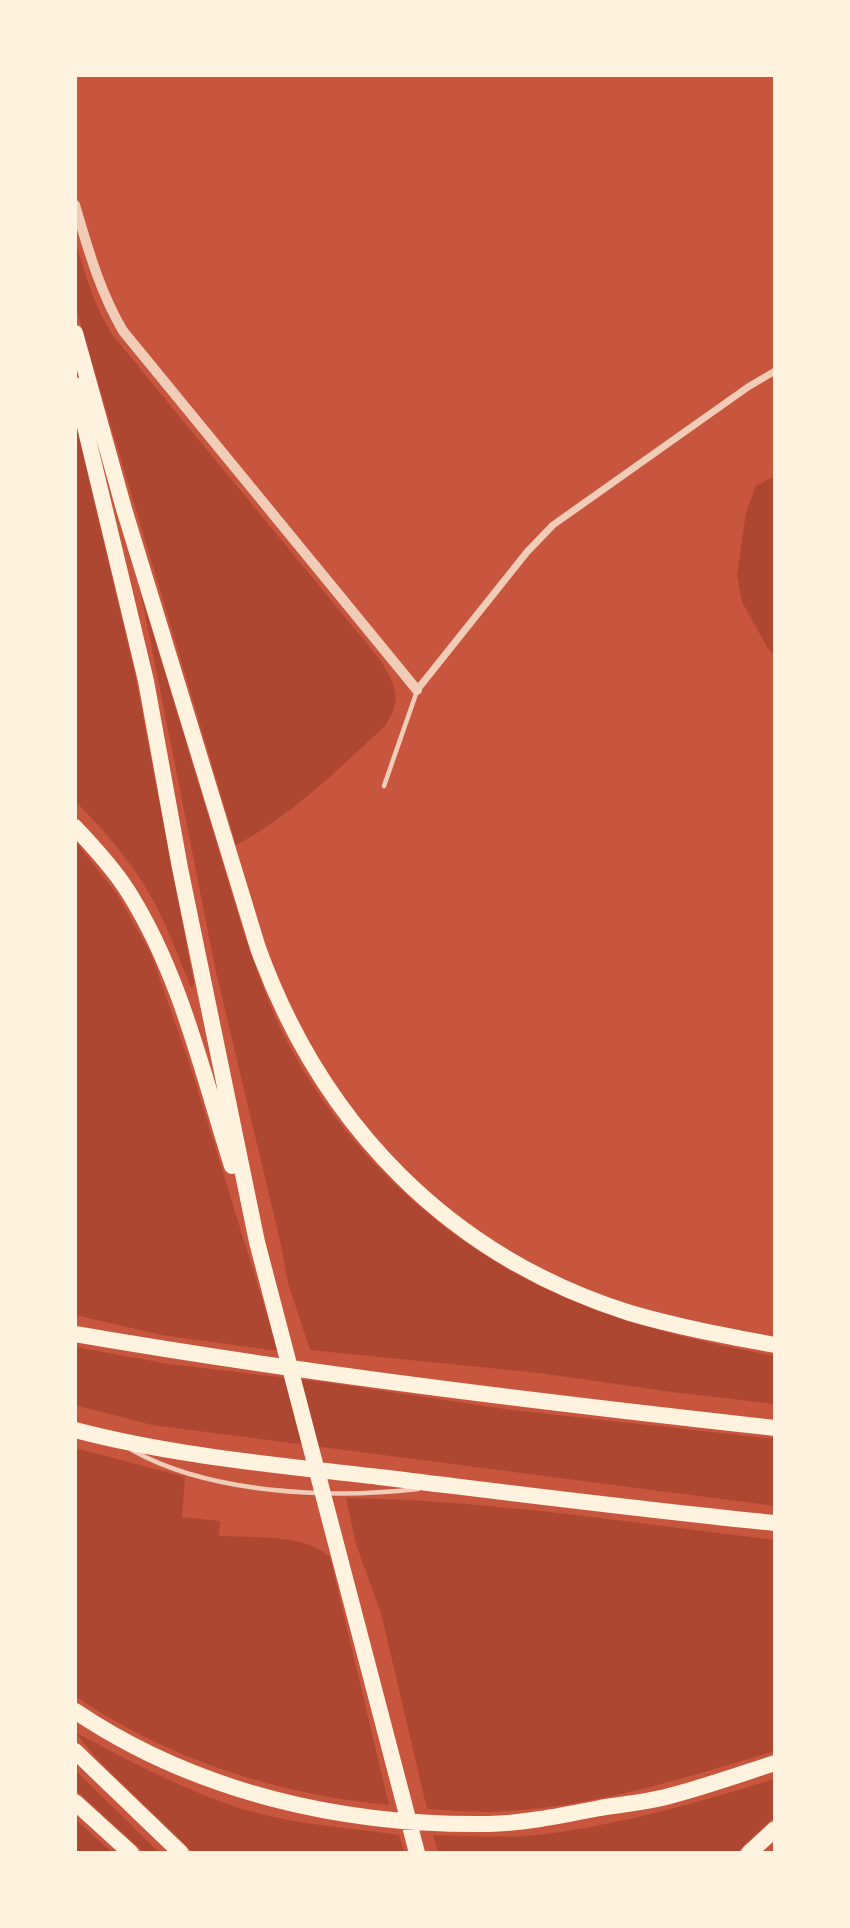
<svg xmlns="http://www.w3.org/2000/svg" width="850" height="1928" viewBox="0 0 850 1928" font-family="'Nunito Sans',sans-serif">
<style>
.green{fill:#ae4732}
.lines{fill:none;stroke-linecap:round;stroke-linejoin:round}
.service{stroke:#f1ccb7;stroke-width:4.5}
.minor{stroke:#f1ccb7;stroke-width:7}
.tertiary{stroke:#f1ccb7;stroke-width:10}
.motorway{stroke:#fff3e0;stroke-width:16}
</style>
<rect width="100%" height="100%" fill="#c8553d"/>
<path class="green" d="M 75,241 C 86,275 94,307 114,337 L 382,662 C 397,689 402,699 385,726 C 338,769 293,815 236,845 L 75,305 Z
M 75,421 L 135,674 L 194,984 L 191,988 C 176,951 163,913 141,880 C 123,852 99,825 75,801 Z
M 775,476 L 775,656 L 767,647 L 742,602 L 737,576 L 746,512 L 756,486 Z
M 141,594 L 245,937 C 255,965 265,994 277,1021 C 332,1141 444,1247 566,1298 C 633,1326 703,1343 775,1356 L 775,1404 L 672,1392 L 539,1373 L 310,1350 L 288,1283 L 281,1245 L 216,972 Z
M 75,841 L 117,894 L 151,954 L 189,1062 L 278,1351 L 162,1335 L 75,1315 Z
M 75,1347 L 169,1364 L 323,1382 L 512,1410 L 775,1439 L 775,1506 L 152,1425 L 75,1405 Z
M 75,1448 L 185,1477 L 182,1517 L 220,1521 L 219,1536 C 252,1538 305,1533 330,1557 L 389,1805 C 278,1795 167,1759 75,1696 Z
M 346,1498 C 489,1500 633,1523 775,1540 L 775,1751 C 681,1779 585,1810 486,1812 C 467,1812 447,1810 427,1809 L 381,1613 L 356,1544 Z
M 75,1732 C 125,1759 176,1786 230,1805 C 285,1824 342,1827 399,1835 L 404,1853 L 194,1853 L 97,1759 Z
M 75,1770 L 160,1853 L 145,1853 L 75,1789 Z
M 775,1779 L 775,1816 L 736,1853 L 438,1853 L 433,1835 C 475,1836 519,1839 561,1832 C 634,1821 705,1800 775,1779 Z
M 75,1819 L 113,1853 L 75,1853 Z"/>
<g class="lines">
<path class="service" d="M 384,786 L 417,691
M 132,1450 C 210,1494 330,1499 418,1489"/>
<path class="minor" d="M 417,690 L 527,552 L 553,525 L 748,387 L 775,371"/>
<path class="tertiary" d="M 75,205 C 88,249 100,292 123,331 L 417,690"/>
<path class="motorway" d="M 75,333 L 124,509 L 258,948 C 322,1125 449,1256 630,1313 C 678,1327 726,1336 775,1345
M 75,385 L 146,681 L 180,868 L 257,1242 L 417,1853
M 75,827 C 94,848 114,869 129,893 C 181,976 203,1075 232,1166
M 75,1334 C 307,1374 541,1402 775,1428
M 75,1430 C 174,1456 278,1465 379,1477 C 511,1493 643,1510 775,1523
M 75,1711 C 197,1793 344,1826 489,1824 C 526,1823 564,1815 600,1808 C 624,1804 650,1802 673,1795 C 707,1786 741,1774 775,1763
M 75,1751 L 181,1853
M 75,1802 L 131,1853
M 749,1853 L 775,1829"/>
</g>
<rect width="850" height="1928" fill="none" stroke="#fff3e0" stroke-width="154"/>
</svg>
